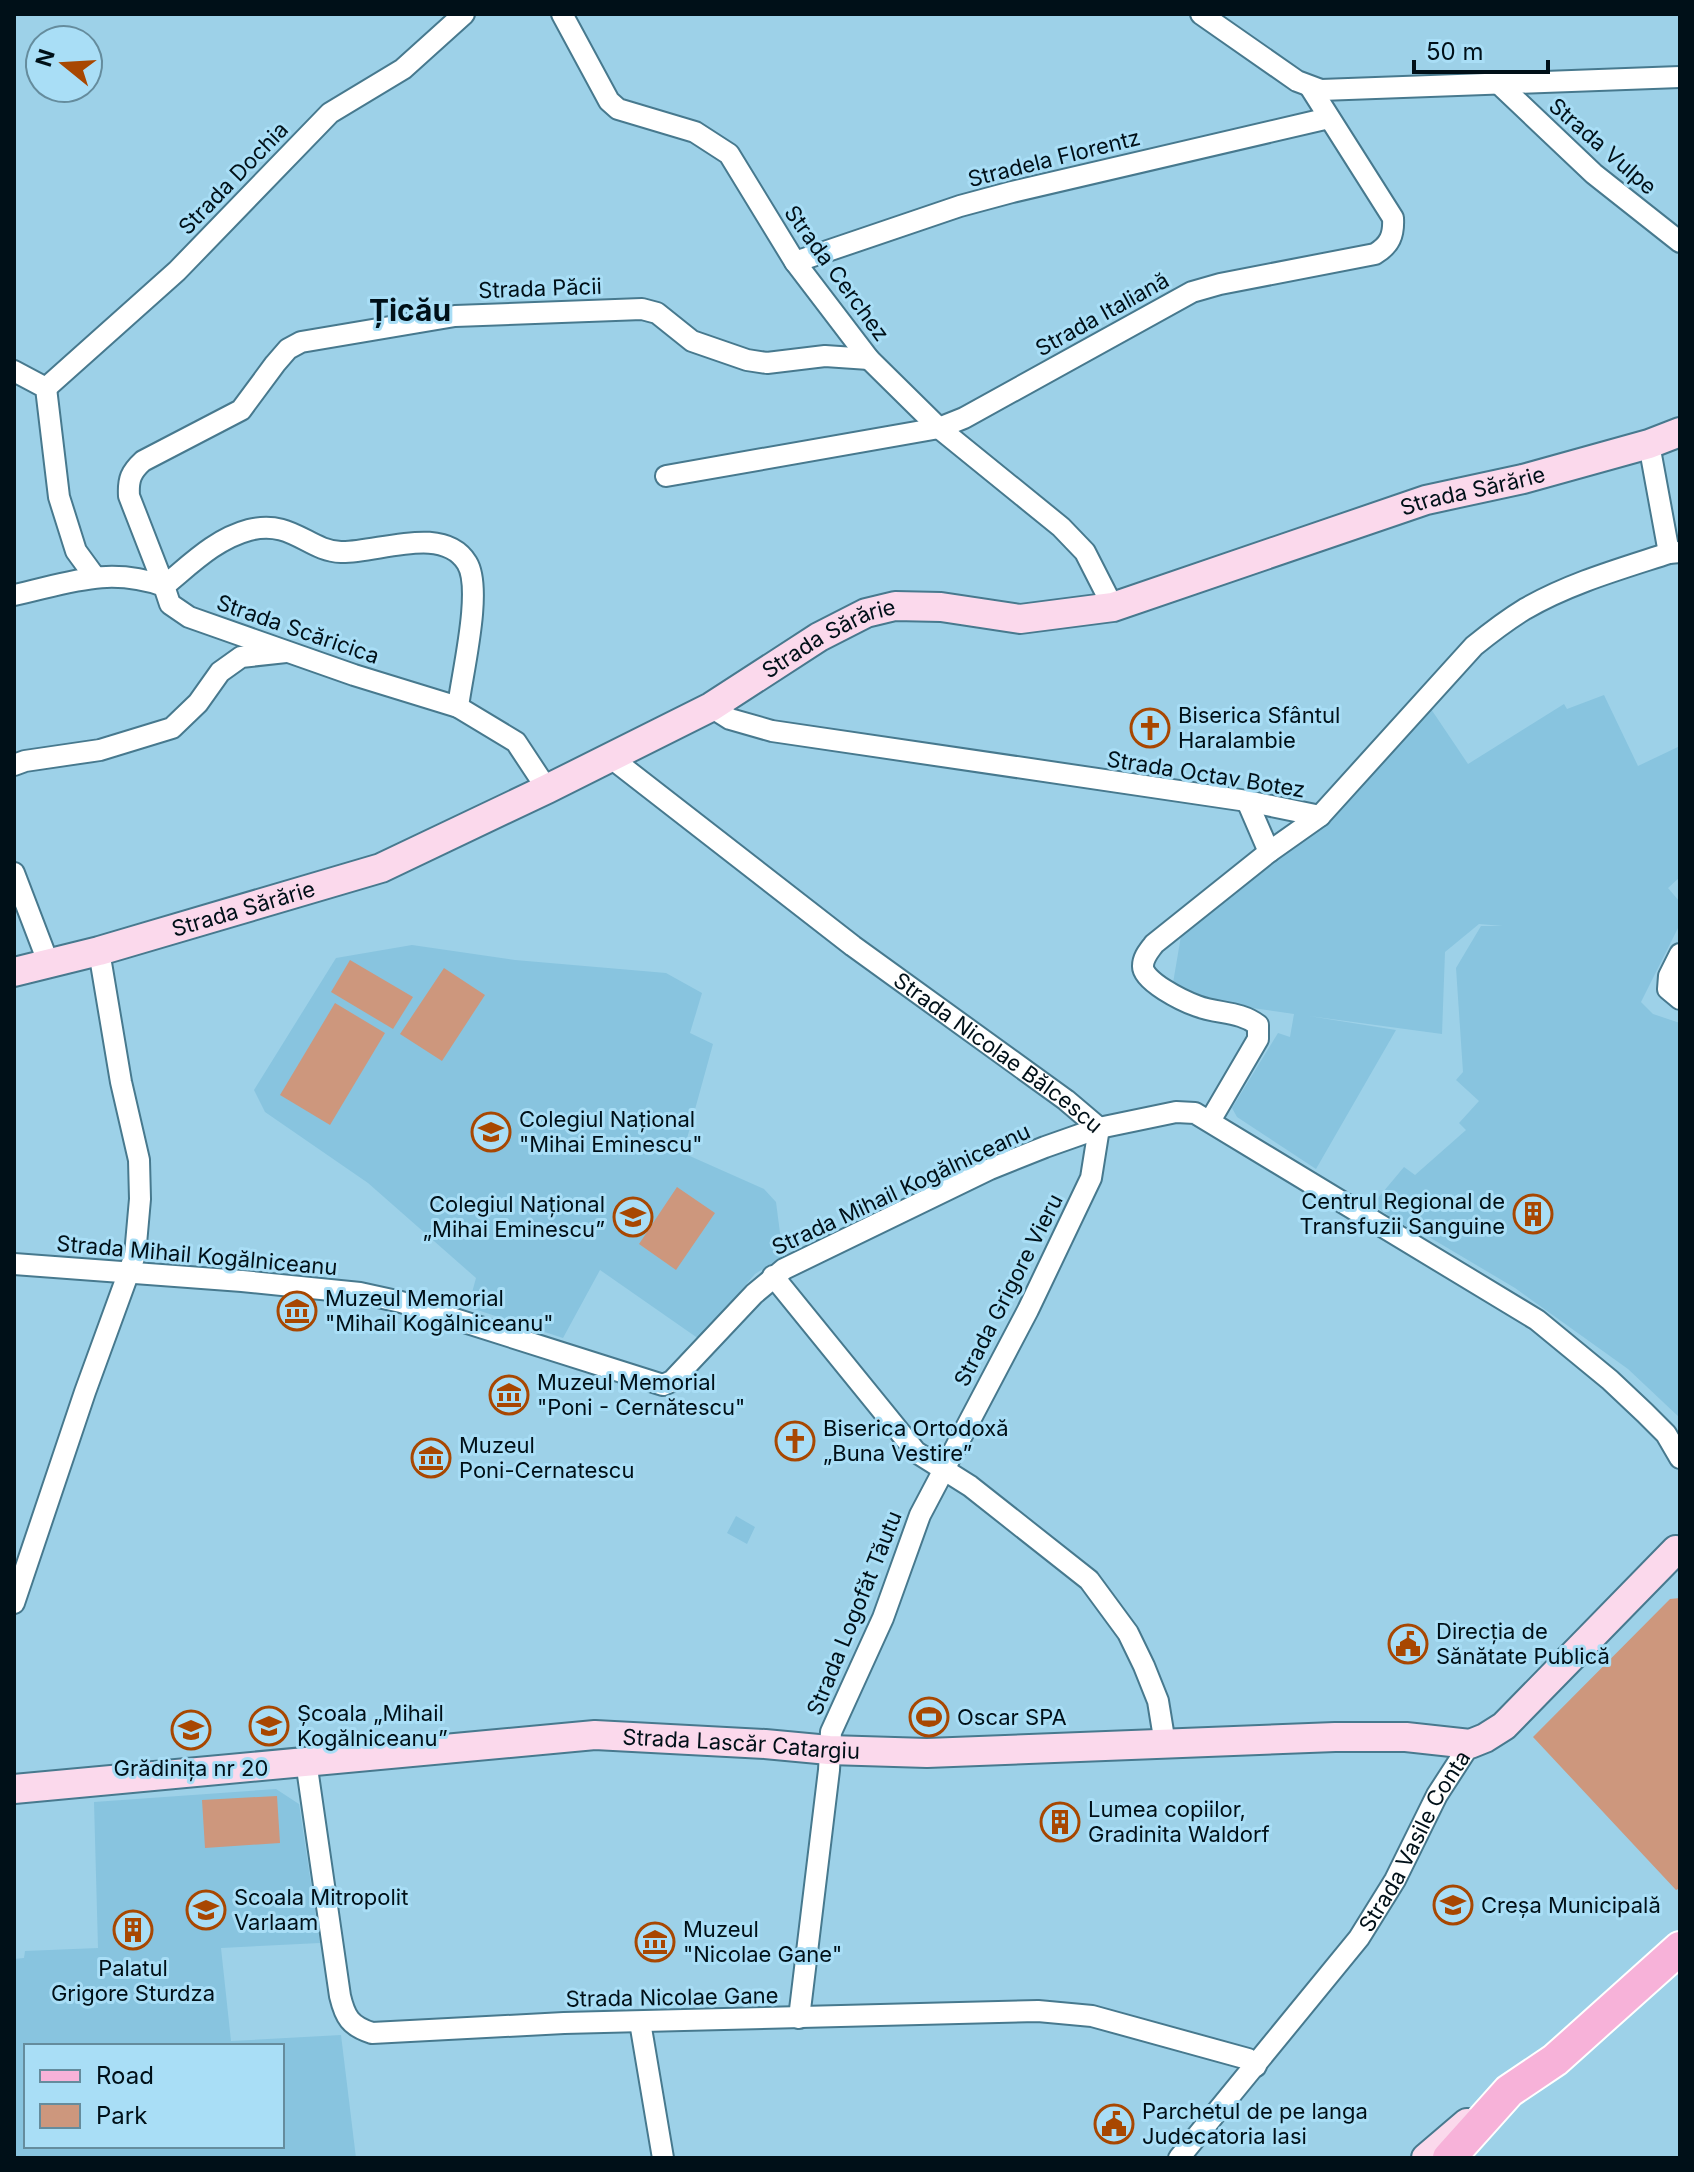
<svg xmlns="http://www.w3.org/2000/svg" width="1694" height="2172" viewBox="0 0 1694 2172" font-family="Inter,sans-serif">
<style>
.built{fill:#88c4df;fill-rule:evenodd}
.green{fill:#cd977d}
.lines{fill:none;stroke-linecap:round;stroke-linejoin:round}
.street-casing{stroke:#47798e;stroke-width:24}
.secondary-casing{stroke:#47798e;stroke-width:32}
.primary-casing{stroke:#fff;stroke-width:36}
.street{stroke:#fff;stroke-width:20}
.secondary{stroke:#fbd9ec;stroke-width:28}
.primary{stroke:#f7b2d9;stroke-width:32}
.labels{text-anchor:middle;dominant-baseline:central;stroke-width:6;stroke-linejoin:round;paint-order:stroke}
.street-label{font-size:22px;fill:#001018;stroke:#a9def6}
.poi-label{font-size:22px;fill:#001018;stroke:#a9def6;text-anchor:start}
.district-label{font-size:30px;font-weight:bold;fill:#001018;stroke:#a9def6}
</style>
<rect width="100%" height="100%" fill="#9dd1e8"/>
<path class="built" d="M 1604,695 L 1638,766 L 1680,746 L 1680,877 L 1668,888 L 1680,902 L 1680,924 L 1641,1002 L 1653,1014 L 1680,1023 L 1680,1418 L 1628,1369 L 1515,1288 L 1429,1237 L 1394,1220 L 1373,1204 L 1404,1167 L 1415,1175 L 1466,1130 L 1459,1123 L 1479,1101 L 1456,1080 L 1463,1072 L 1456,968 L 1481,926 L 1503,926 L 1479,924 L 1445,952 L 1442,1034 L 1309,1016 L 1396,1030 L 1316,1169 L 1237,1117 L 1232,1108 L 1278,1033 L 1290,1037 L 1294,1014 L 1238,1006 L 1200,995 L 1173,983 L 1182,930 L 1328,821 L 1431,709 L 1468,764 L 1564,704 L 1567,709 Z
M 412,945 L 515,960 L 666,973 L 702,993 L 690,1033 L 713,1044 L 683,1153 L 764,1189 L 776,1202 L 783,1256 L 755,1274 L 699,1339 L 600,1270 L 563,1338 L 468,1307 L 476,1278 L 368,1183 L 265,1112 L 254,1090 L 336,958 Z
M 736,1516 L 755,1527 L 747,1544 L 727,1533 Z
M 276,1789 L 299,1804 L 320,1943 L 221,1948 L 231,2041 L 341,2035 L 356,2158 L 14,2158 L 14,1959 L 24,1958 L 25,1951 L 98,1948 L 94,1802 ZM 26,2046 L 282,2046 L 282,2146 L 26,2146 Z"/>
<path class="green" d="M 350,960 L 413,997 L 393,1029 L 331,992 Z
M 444,968 L 485,995 L 442,1061 L 400,1034 Z
M 335,1003 L 385,1033 L 330,1125 L 280,1095 Z
M 677,1187 L 715,1213 L 676,1270 L 639,1244 Z
M 1680,1598 L 1680,1888 L 1676,1890 L 1533,1737 L 1670,1599 Z
M 277,1796 L 280,1843 L 205,1848 L 202,1800 Z"/>
<g class="lines">
<defs>
<g id="street">
<path d="M 562,14 L 609,101 L 618,109 L 695,132 L 729,154 L 795,262 L 869,359 L 939,428 L 1061,527 L 1085,552 L 1113,607"/>
<path d="M 1201,14 L 1297,81 L 1321,90 L 1680,77"/>
<path d="M 1497,82 L 1594,174 L 1680,242"/>
<path d="M 795,262 L 960,206 L 1012,192 L 1329,118"/>
<path d="M 14,371 L 46,388 L 59,497 L 76,551 L 95,577"/>
<path d="M 46,388 L 177,271 L 330,113 L 403,69 L 464,14"/>
<path d="M 1649,444 L 1669,553"/>
<path d="M 666,476 L 939,428 L 964,418 L 1192,292 L 1220,284 L 1375,254 C 1390,245 1394,235 1393,218 L 1310,87"/>
<path d="M 14,595 C 69,583 108,566 164,586 L 170,604 L 189,617 L 354,675 L 458,707 L 516,742 L 547,789"/>
<path d="M 458,707 C 462,674 483,589 467,563 C 443,524 378,553 341,552 C 308,551 292,519 249,530 C 215,539 190,565 164,586 L 129,496 C 128,479 131,472 143,461 L 241,410 L 275,364 L 288,349 L 301,342 L 455,316 L 642,309 L 657,313 L 692,341 L 747,360 L 767,363 L 825,356 L 869,359"/>
<path d="M 711,707 L 730,719 L 772,731 L 1247,801 L 1320,816"/>
<path id="s1" d="M 610,757 L 853,946 L 1066,1100 L 1099,1128"/>
<path d="M 14,765 L 25,761 L 100,750 L 172,728 L 198,703 L 220,672 L 241,657 L 286,652"/>
<path d="M 1247,801 L 1269,852"/>
<path d="M 14,873 L 48,962"/>
<path d="M 1680,954 L 1669,976 L 1668,989 L 1680,999"/>
<path d="M 1210,1121 L 1258,1039 L 1258,1025 C 1240,1011 1218,1014 1197,1006 C 1183,1001 1142,981 1143,966 C 1143,957 1149,951 1154,944 L 1269,852 L 1320,816 L 1474,646 C 1490,633 1507,620 1525,609 C 1570,583 1620,569 1669,553 L 1680,552"/>
<path d="M 14,1264 L 242,1281 L 360,1293 L 401,1302 L 663,1385 L 672,1381 L 754,1294 L 784,1269 L 990,1169 L 1045,1147 L 1099,1128 L 1176,1112 L 1195,1113 L 1537,1320 L 1610,1380 L 1645,1413 L 1666,1434 L 1680,1458"/>
<path d="M 773,1276 L 916,1452 L 970,1486 L 1089,1580 L 1128,1633 L 1144,1666 L 1158,1701 L 1165,1744"/>
<path d="M 14,1603 L 85,1392 L 135,1255 L 140,1199 L 139,1160 L 121,1082 L 99,951"/>
<path d="M 306,1761 L 340,1996 C 345,2017 350,2026 372,2033 L 564,2023 L 1038,2011 L 1092,2016 L 1248,2059 L 1256,2066"/>
<path d="M 799,2018 L 829,1770 L 831,1732 L 883,1618 L 920,1515 L 1028,1310 L 1091,1178 L 1099,1128"/>
<path d="M 640,2022 L 663,2158"/>
<path id="s2" d="M 1179,2158 L 1359,1938 L 1395,1880 L 1437,1795 L 1470,1744"/>
</g>
<g id="secondary">
<path id="s3" d="M 14,972 L 99,951 L 381,868 L 547,789 L 711,707 L 819,637 L 866,613 L 895,606 L 941,607 L 1020,619 L 1113,607 L 1426,500 L 1523,479 L 1649,444 L 1680,432"/>
<path id="s4" d="M 14,1789 L 595,1735 L 765,1744 L 829,1750 L 927,1753 L 1335,1737 L 1406,1737 L 1470,1744 L 1485,1738 L 1504,1726 L 1676,1550 L 1680,1554"/>
<path d="M 1426,2158 L 1467,2123"/>
</g>
<path id="primary" d="M 1449,2158 L 1509,2091 L 1555,2060 L 1680,1948"/>
</defs>
<use href="#street" class="street-casing"/>
<use href="#secondary" class="secondary-casing"/>
<use href="#primary" class="primary-casing"/>
<use href="#street" class="street"/>
<use href="#secondary" class="secondary"/>
<use href="#primary" class="primary"/>
</g>
<defs>
<symbol id="church-ring" viewBox="-11 -11 22 22"><circle r="9.5" fill="#a9def6" stroke="#a84701" stroke-width="1.5"/><path d="M-1.2-6h2.4v3.5h3.3v2.4h-3.3V6h-2.4V-.1h-3.3v-2.4h3.3Z" fill="#a84701"/></symbol>
<symbol id="school-ring" viewBox="-11 -11 22 22"><circle r="9.5" fill="#a9def6" stroke="#a84701" stroke-width="1.5"/><path d="M0-5L7-2L0 1L-7-2ZM-4 1L0 2.5L4 1V4Q0 6-4 4Z" fill="#a84701"/></symbol>
<symbol id="building-ring" viewBox="-11 -11 22 22"><circle r="9.5" fill="#a9def6" stroke="#a84701" stroke-width="1.5"/><path d="M-4-6H4V6H1V3H-1V6H-4ZM-2.5-4.3h1.7v1.8h-1.7ZM.8-4.3h1.7v1.8H.8ZM-2.5-1h1.7V.8h-1.7ZM.8-1h1.7V.8H.8Z" fill="#a84701"/></symbol>
<symbol id="museum-ring" viewBox="-11 -11 22 22"><circle r="9.5" fill="#a9def6" stroke="#a84701" stroke-width="1.5"/><path d="M0-6L6-3V-2H-6V-3ZM-5-1h2V3h-2ZM-1-1h2V3h-2ZM3-1h2V3H3ZM-6 4H6V6H-6Z" fill="#a84701"/></symbol>
<symbol id="civic-ring" viewBox="-11 -11 22 22"><circle r="9.5" fill="#a9def6" stroke="#a84701" stroke-width="1.5"/><path d="M-.6-6.5H3V-4.5H.6V-3L4-1V1h2V6H-6V1h2V-1L-.6-3ZM-1.2 2.5V6h2.4V2.5Z" fill="#a84701"/></symbol>
<symbol id="stadium-ring" viewBox="-11 -11 22 22"><circle r="9.5" fill="#a9def6" stroke="#a84701" stroke-width="1.5"/><path d="M0-5a6.5 5 0 1 0 0 10a6.5 5 0 1 0 0-10ZM-3.5-1.8h7v3.6h-7Z" fill="#a84701"/></symbol>
</defs>
<g fill-rule="evenodd">
<use href="#church-ring" x="1128" y="706" width="44" height="44"/>
<use href="#school-ring" x="469" y="1110" width="44" height="44"/>
<use href="#building-ring" x="1511" y="1192" width="44" height="44"/>
<use href="#school-ring" x="611" y="1195" width="44" height="44"/>
<use href="#museum-ring" x="275" y="1289" width="44" height="44"/>
<use href="#museum-ring" x="487" y="1373" width="44" height="44"/>
<use href="#church-ring" x="773" y="1419" width="44" height="44"/>
<use href="#museum-ring" x="409" y="1436" width="44" height="44"/>
<use href="#civic-ring" x="1386" y="1622" width="44" height="44"/>
<use href="#stadium-ring" x="907" y="1695" width="44" height="44"/>
<use href="#school-ring" x="247" y="1704" width="44" height="44"/>
<use href="#school-ring" x="169" y="1708" width="44" height="44"/>
<use href="#building-ring" x="1038" y="1800" width="44" height="44"/>
<use href="#school-ring" x="1431" y="1883" width="44" height="44"/>
<use href="#school-ring" x="184" y="1888" width="44" height="44"/>
<use href="#building-ring" x="111" y="1908" width="44" height="44"/>
<use href="#museum-ring" x="633" y="1920" width="44" height="44"/>
<use href="#civic-ring" x="1092" y="2102" width="44" height="44"/>
</g>
<g class="labels">
<g class="street-label">
<text transform="translate(1603 146) rotate(41)">Strada Vulpe</text>
<text transform="translate(1054 158) rotate(-14)">Stradela Florentz</text>
<text transform="translate(233 178) rotate(-46)">Strada Dochia</text>
<text transform="translate(837 273) rotate(54)">Strada Cerchez</text>
<text transform="translate(540 288) rotate(-2)">Strada Păcii</text>
<text transform="translate(1102 314) rotate(-29)">Strada Italiană</text>
<text stroke="none"><textPath href="#s3" startOffset="1558">Strada Sărărie</textPath></text>
<text transform="translate(298 629) rotate(19)">Strada Scăricica</text>
<text stroke="none"><textPath href="#s3" startOffset="886">Strada Sărărie</textPath></text>
<text transform="translate(1206 774) rotate(9)">Strada Octav Botez</text>
<text stroke="none"><textPath href="#s3" startOffset="238">Strada Sărărie</textPath></text>
<text stroke="none"><textPath href="#s1" startOffset="488">Strada Nicolae Bălcescu</textPath></text>
<text transform="translate(901 1189) rotate(-25)">Strada Mihail Kogălniceanu</text>
<text transform="translate(197 1255) rotate(5)">Strada Mihail Kogălniceanu</text>
<text transform="translate(1008 1290) rotate(-63)">Strada Grigore Vieru</text>
<text transform="translate(854 1613) rotate(-68)">Strada Logofăt Tăutu</text>
<text stroke="none"><textPath href="#s4" startOffset="730">Strada Lascăr Catargiu</textPath></text>
<text stroke="none"><textPath href="#s2" startOffset="396">Strada Vasile Conta</textPath></text>
<text transform="translate(672 1997) rotate(-1)">Strada Nicolae Gane</text>
</g>
<g class="poi-label">
<text x="1178" y="715">Biserica Sfântul<tspan x="1178" dy="25">Haralambie</tspan></text>
<text x="519" y="1119">Colegiul Național<tspan x="519" dy="25">"Mihai Eminescu"</tspan></text>
<text x="1505" y="1201" text-anchor="end">Centrul Regional de<tspan x="1505" dy="25">Transfuzii Sanguine</tspan></text>
<text x="605" y="1204" text-anchor="end">Colegiul Național<tspan x="605" dy="25">„Mihai Eminescu”</tspan></text>
<text x="325" y="1298">Muzeul Memorial<tspan x="325" dy="25">"Mihail Kogălniceanu"</tspan></text>
<text x="537" y="1382">Muzeul Memorial<tspan x="537" dy="25">"Poni - Cernătescu"</tspan></text>
<text x="823" y="1428">Biserica Ortodoxă<tspan x="823" dy="25">„Buna Vestire”</tspan></text>
<text x="459" y="1445">Muzeul<tspan x="459" dy="25">Poni-Cernatescu</tspan></text>
<text x="1436" y="1631">Direcția de<tspan x="1436" dy="25">Sănătate Publică</tspan></text>
<text x="297" y="1713">Școala „Mihail<tspan x="297" dy="25">Kogălniceanu”</tspan></text>
<text x="957" y="1717">Oscar SPA</text>
<text x="191" y="1768" text-anchor="middle">Grădinița nr 20</text>
<text x="1088" y="1809">Lumea copiilor,<tspan x="1088" dy="25">Gradinita Waldorf</tspan></text>
<text x="234" y="1897">Scoala Mitropolit<tspan x="234" dy="25">Varlaam</tspan></text>
<text x="1481" y="1905">Creșa Municipală</text>
<text x="683" y="1929">Muzeul<tspan x="683" dy="25">"Nicolae Gane"</tspan></text>
<text x="133" y="1968" text-anchor="middle">Palatul<tspan x="133" dy="25">Grigore Sturdza</tspan></text>
<text x="1142" y="2111">Parchetul de pe langa<tspan x="1142" dy="25">Judecatoria Iasi</tspan></text>
</g>
<g class="district-label">
<text x="410" y="310">Țicău</text>
</g>
</g>
<rect width="1694" height="2172" fill="none" stroke="#001018" stroke-width="32"/>
<rect x="24" y="2044" width="260" height="104" fill="#a9def6" stroke="#658c9d" stroke-width="2"/>
<rect x="40" y="2070" width="40" height="12" fill="#f7b2d9" stroke="#658c9d" stroke-width="2"/>
<text x="96" y="2084" font-size="24" fill="#001018">Road</text>
<rect x="40" y="2104" width="40" height="24" fill="#cd977d" stroke="#658c9d" stroke-width="2"/>
<text x="96" y="2124" font-size="24" fill="#001018">Park</text>
<g transform="translate(64 64) rotate(288)"><circle r="38" fill="#a9def6" stroke="#658c9d" stroke-width="2"/>
<path d="M0-6L14 30L0 20L-14 30Z" fill="#a84701"/>
<text y="-12" font-size="22" font-weight="bold" text-anchor="middle" fill="#001018">N</text>
</g>
<path d="M1414 60v12h134v-12" fill="none" stroke="#001018" stroke-width="4"/>
<text x="1426" y="60" font-size="24" fill="#001018" stroke="#a9def6" stroke-width="6" paint-order="stroke">50 m</text>
</svg>
